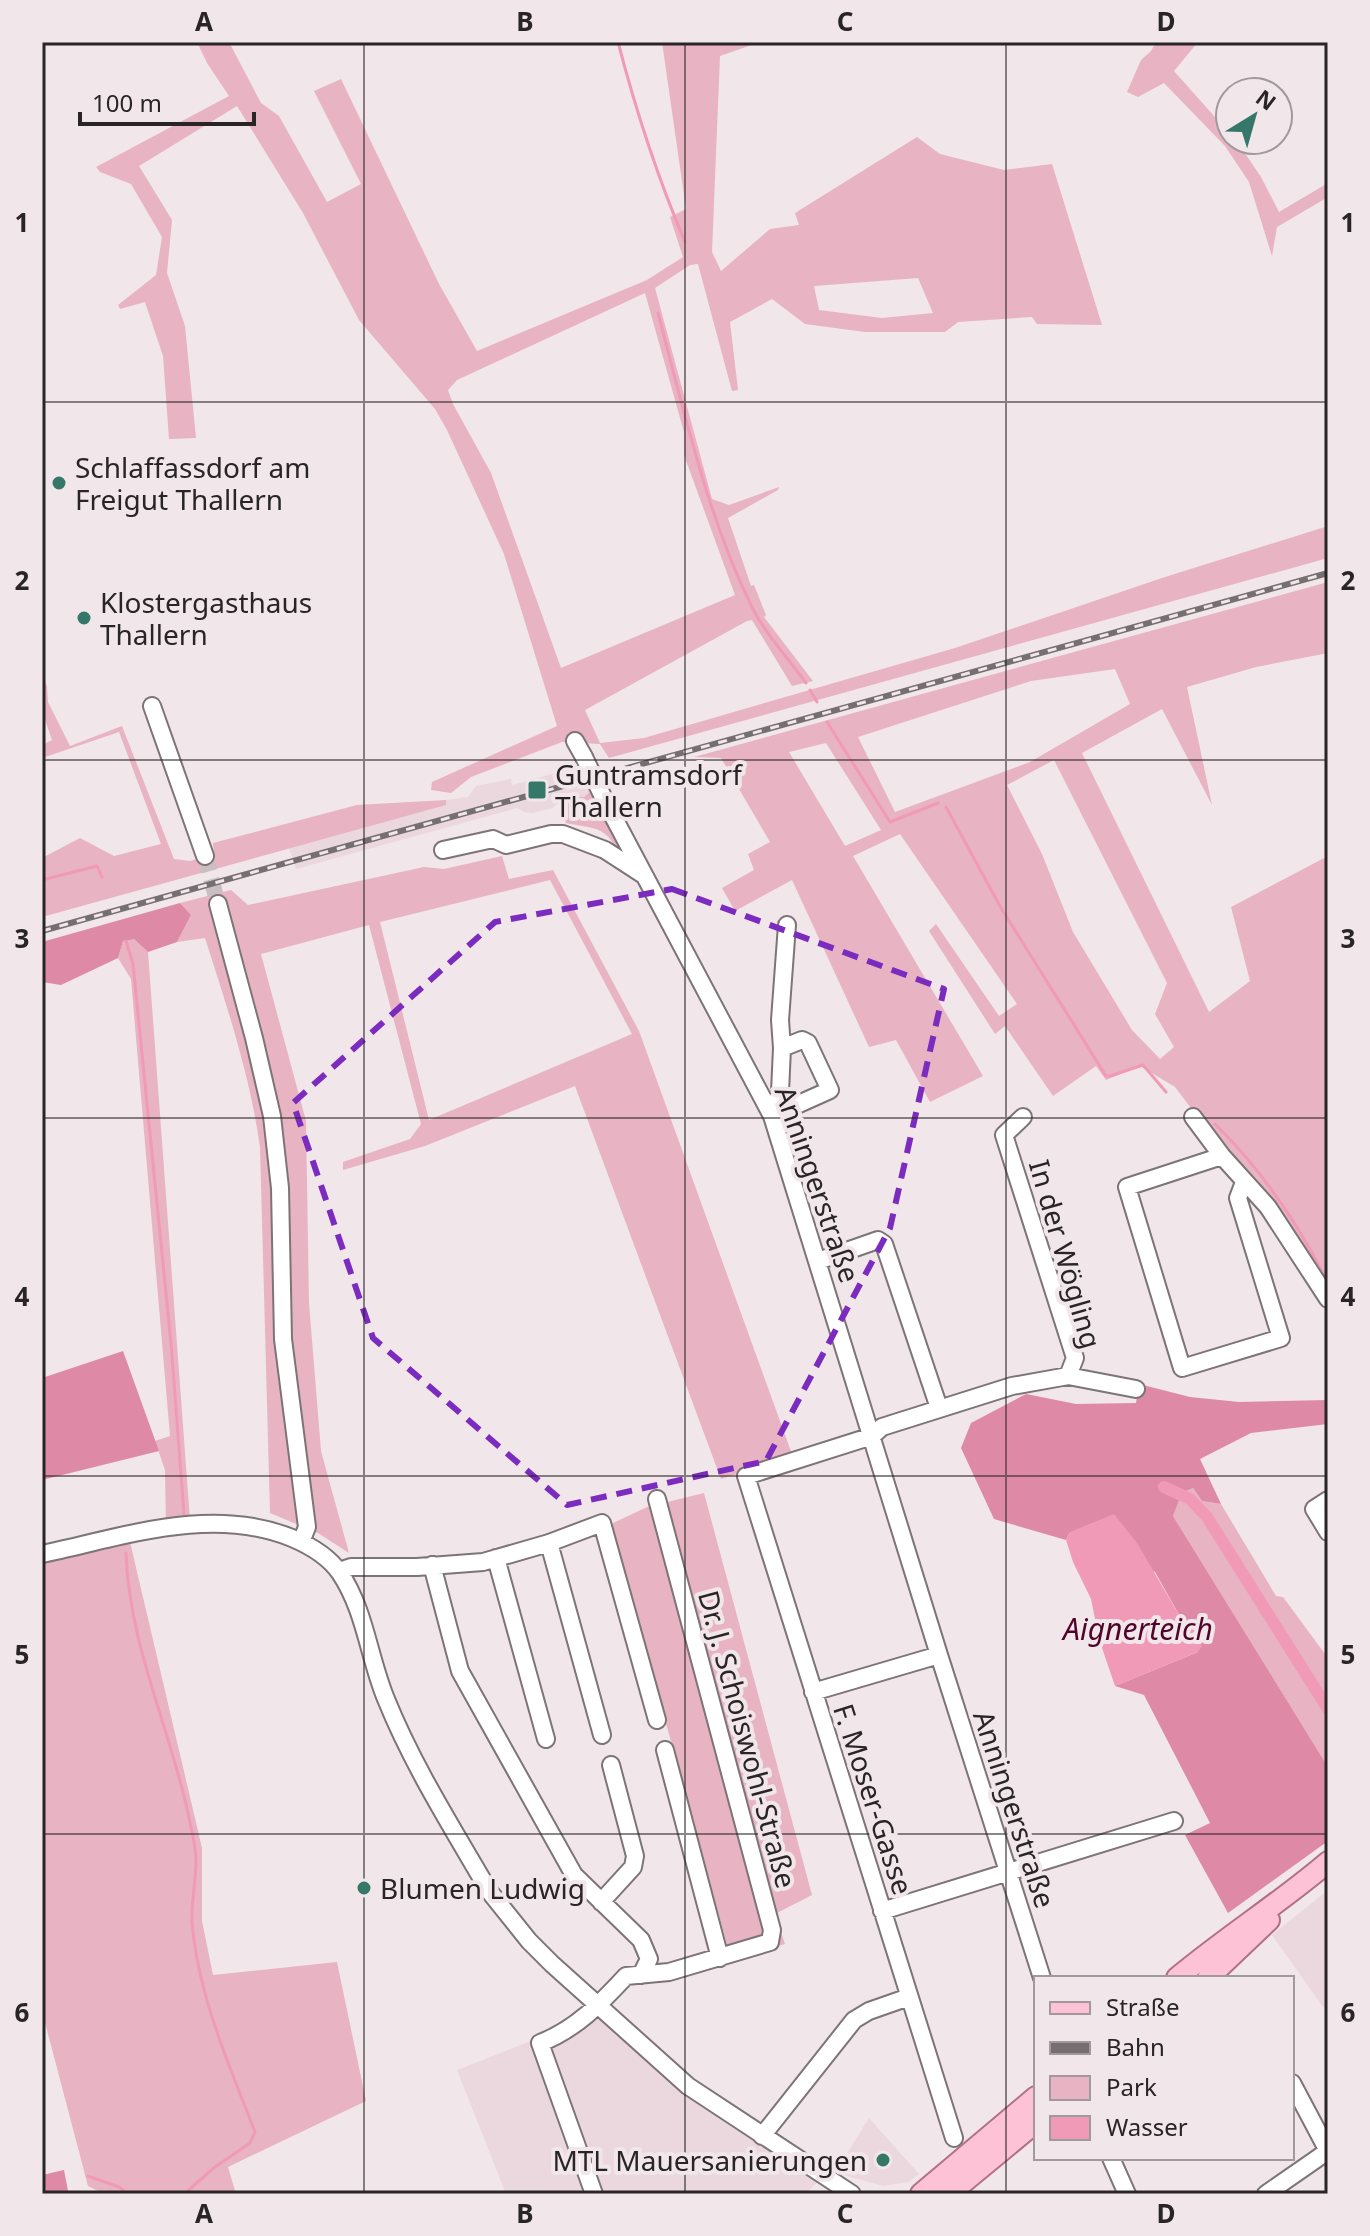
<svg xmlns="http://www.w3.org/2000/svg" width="1370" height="2236" viewBox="0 0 1370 2236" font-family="'Noto Sans',sans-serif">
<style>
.built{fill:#ebd8de}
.green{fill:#e8b3c3;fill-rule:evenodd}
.forest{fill:#de89a6}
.water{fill:#f19ab8}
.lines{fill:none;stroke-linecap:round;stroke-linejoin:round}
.stream{stroke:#f19ab8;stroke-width:3}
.canal{stroke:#f19ab8;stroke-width:12}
.minor-tunnel{stroke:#c9bfc2;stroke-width:16;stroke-dasharray:16 8;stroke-linecap:butt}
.minor-casing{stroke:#7d7477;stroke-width:20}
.major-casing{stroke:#b27087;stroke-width:24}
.minor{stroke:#fff;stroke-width:16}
.major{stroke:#fdc2d6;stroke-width:20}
.rail-casing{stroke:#766f71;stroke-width:6}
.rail{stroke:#f1e6e9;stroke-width:3;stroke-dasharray:9;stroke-linecap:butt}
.minor-bridge-casing{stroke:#7d7477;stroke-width:20;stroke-linecap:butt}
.minor-bridge{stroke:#fff;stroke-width:16}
.marked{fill:none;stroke:#7b2cbf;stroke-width:6;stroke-dasharray:16 10;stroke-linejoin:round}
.grid{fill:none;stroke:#292527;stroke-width:2;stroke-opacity:0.55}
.poi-dot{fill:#35786a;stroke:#f1e6e9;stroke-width:3}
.labels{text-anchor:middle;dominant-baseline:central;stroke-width:8;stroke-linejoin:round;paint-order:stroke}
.poi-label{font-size:28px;fill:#292527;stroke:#f1e6e9;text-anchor:start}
.street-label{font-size:28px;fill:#292527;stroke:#f1e6e9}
.water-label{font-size:30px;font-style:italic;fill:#51042a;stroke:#f1e6e9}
.neatline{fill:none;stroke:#292527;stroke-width:3}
.grid-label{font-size:26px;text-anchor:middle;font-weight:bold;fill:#292527}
</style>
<rect width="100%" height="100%" fill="#f1e6e9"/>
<path class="built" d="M 581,766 L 593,789 L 584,797 L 564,795 L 553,808 L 532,813 L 524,812 L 517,808 L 296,869 L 289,848 L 445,805 L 446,800 L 468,797 L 476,786 L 511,779 L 512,785 Z
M 1328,1890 L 1328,2014 L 1272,1935 Z
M 584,2008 L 605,2015 L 821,2179 L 805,2194 L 506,2194 L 457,2070 L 549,2034 Z
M 869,2118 L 919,2174 L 908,2182 L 883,2186 L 844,2175 L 838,2168 Z"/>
<path class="green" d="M 197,42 L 229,42 L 261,103 L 279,116 L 327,202 L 361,184 L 314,91 L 341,79 L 439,284 L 477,351 L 647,280 L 683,257 L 670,217 L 686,209 L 662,42 L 760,42 L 720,56 L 712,252 L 721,271 L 770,229 L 799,225 L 795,213 L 917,137 L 940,154 L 1004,170 L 1052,164 L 1102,325 L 1037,324 L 1032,317 L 958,322 L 945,332 L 865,332 L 805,324 L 772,299 L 730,322 L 738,390 L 732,391 L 698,264 L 690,265 L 655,288 L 712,499 L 729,505 L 779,487 L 778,490 L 728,518 L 751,586 L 754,585 L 766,615 L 764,617 L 813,681 L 792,686 L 752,620 L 747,621 L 585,710 L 600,743 L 644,738 L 955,648 L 1165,577 L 1328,526 L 1328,558 L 609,758 L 600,744 L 562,742 L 471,777 L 451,793 L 431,790 L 432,782 L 557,726 L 504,554 L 447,430 L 435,409 L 359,320 L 303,213 L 237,106 L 139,166 L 172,220 L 167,273 L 185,326 L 196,438 L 169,439 L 163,356 L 145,302 L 120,309 L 118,305 L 156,275 L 162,237 L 131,184 L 100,172 L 96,167 L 229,96 L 207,63 ZM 918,278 L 933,313 L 882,318 L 819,310 L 814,286 ZM 645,293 L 684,432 L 684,455 L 735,595 L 561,668 L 491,473 L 453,404 L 448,390 L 457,380 Z
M 1156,42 L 1198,42 L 1174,71 L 1230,134 L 1230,140 L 1236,140 L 1261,177 L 1279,212 L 1328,183 L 1328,197 L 1277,227 L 1272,256 L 1249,182 L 1225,146 L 1164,83 L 1138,97 L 1127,92 L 1141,60 L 1151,51 Z
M 1328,582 L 1328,653 L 1256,667 L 1187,687 L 1212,805 L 1162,709 L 1082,753 L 1209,1012 L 1250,981 L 1231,907 L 1328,856 L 1328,1290 L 1175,1087 L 1140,1066 L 1106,1080 L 1096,1066 L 1053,1096 L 1005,1026 L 995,1034 L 929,931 L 936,924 L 999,1016 L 1017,1004 L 900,834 L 853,856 L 983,1076 L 930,1102 L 896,1040 L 869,1047 L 792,880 L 735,911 L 722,888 L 754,870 L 748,854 L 770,842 L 721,758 L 694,757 ZM 1115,669 L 1130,704 L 1030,762 L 895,812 L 858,737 L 1031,681 ZM 826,743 L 881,830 L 845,846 L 789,752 ZM 1054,760 L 1167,983 L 1155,1014 L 1174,1047 L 1160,1059 L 1132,1030 L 1073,932 L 1042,854 L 1007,785 Z
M 42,676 L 47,686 L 48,702 L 70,746 L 122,726 L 174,859 L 190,861 L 214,854 L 213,843 L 357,805 L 446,800 L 446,805 L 42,917 L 42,858 L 80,838 L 114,856 L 161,844 L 119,732 L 42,758 L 42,745 L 52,740 L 42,711 Z
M 593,789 L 628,857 C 615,852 615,842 605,834 C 596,826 577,826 566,823 L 557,803 L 564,795 L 584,797 Z
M 502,856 L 509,879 L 553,870 L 639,1031 L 793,1457 L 721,1479 L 575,1086 L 425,1146 L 343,1170 L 343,1162 L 410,1139 L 421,1124 L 369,925 L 261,954 L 306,1121 L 309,1303 L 321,1451 L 349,1553 L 318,1533 L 270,1513 L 260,1147 C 250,1075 227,1007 205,938 L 177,942 L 191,915 L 180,903 L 231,890 L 248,905 L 424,867 L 444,869 ZM 550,880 L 632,1034 L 429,1120 L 380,922 Z
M 133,938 L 148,952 L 190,1520 L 166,1525 L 165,1470 L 155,1441 L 170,1436 L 131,979 L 118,958 L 123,941 Z
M 1193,1488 L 1202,1501 L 1221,1504 L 1276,1596 L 1283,1597 L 1328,1658 L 1328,1767 L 1173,1516 L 1182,1493 Z
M 704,1493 L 812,1895 L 775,1914 L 785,1944 L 731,1959 L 611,1524 L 647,1507 Z
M 130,1542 L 202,1848 L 202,1921 L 213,1975 L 337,1962 L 366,2101 L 228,2167 L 236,2194 L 104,2194 L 88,2186 L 42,2011 L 42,1564 Z"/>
<path class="forest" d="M 180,903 L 191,915 L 177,942 L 148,952 L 134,939 L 123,941 L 118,958 L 61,985 L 42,982 L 42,942 Z
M 123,1351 L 159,1451 L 42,1480 L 42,1378 Z
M 1139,1384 L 1190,1397 L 1239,1402 L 1328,1400 L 1328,1424 L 1251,1433 L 1200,1459 L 1221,1504 L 1202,1501 L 1193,1488 L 1182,1493 L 1173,1516 L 1328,1767 L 1328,1841 L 1228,1913 L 1185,1835 L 1210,1823 L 1144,1695 L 1115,1686 L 1198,1652 L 1192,1625 L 1181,1618 L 1155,1572 L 1070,1532 L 1066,1540 L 994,1519 L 961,1448 L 971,1423 L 1026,1394 L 1076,1404 L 1136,1403 Z
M 64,2170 L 68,2191 L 42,2194 L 42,2175 Z"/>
<path class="water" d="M 1114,1514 L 1137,1543 L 1181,1618 L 1192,1624 L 1202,1646 L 1198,1652 L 1115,1686 L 1099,1639 L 1091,1599 L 1073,1562 L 1066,1540 L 1070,1532 Z"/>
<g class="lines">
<path class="stream" d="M 618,42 C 636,111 657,176 685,242
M 658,313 C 683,407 707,515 750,603 C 763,631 787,657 806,683
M 810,690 L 817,702
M 827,722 L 890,822 L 938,803
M 946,807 L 1001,908 L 1106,1076 L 1110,1076 L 1143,1065 L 1166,1092
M 42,880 L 97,866 L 102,877
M 126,941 L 133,964 L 171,1343 L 184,1514
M 1215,1124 C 1261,1169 1299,1225 1328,1283
M 126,1553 C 129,1644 169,1726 188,1813 C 191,1828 196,1846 196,1861 C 196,1881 191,1902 192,1922 C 198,1995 229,2065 255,2132 L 250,2143 L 215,2167 L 184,2194
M 88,2176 L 119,2187 L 128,2194
M 82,2194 L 82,2193"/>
<path class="canal" d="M 1164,1487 L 1190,1499 L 1207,1517 L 1328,1709"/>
<path class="minor-tunnel" d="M 205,856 L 218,904"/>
<defs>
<path id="minor" d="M 152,706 L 205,856
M 575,741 L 584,757
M 605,801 L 772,1116 L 939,1655 L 1042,1978
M 443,850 L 493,839 L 506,845 L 551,834 L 563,834 L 605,850 L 642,874
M 218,904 L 254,1038 L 272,1116 L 280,1188 L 283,1339 L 307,1527 L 301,1542
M 772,1116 L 780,1092 L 782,1048 L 780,1020 L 787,925
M 772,1116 L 830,1090 L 808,1043 L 802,1040 L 782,1048
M 1023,1117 L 1004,1135 L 1075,1358 L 1068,1376
M 1193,1117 L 1222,1156 L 1268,1207 L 1328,1299
M 1222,1156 L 1127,1187 L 1182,1368 L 1281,1338 L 1238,1198 L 1244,1182
M 818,1261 L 878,1240 L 884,1244 L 939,1408
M 1328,1500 L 1314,1509 L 1328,1532
M 549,1543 L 602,1735
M 42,1554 C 123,1537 211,1505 292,1538 C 311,1546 329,1557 340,1573 C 365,1610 369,1658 386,1699 C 413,1766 453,1829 489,1891 L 529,1941 L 552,1964 L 688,2086 L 852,2194
M 496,1558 L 546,1739
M 432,1565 L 460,1671 L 574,1875 L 641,1940 L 649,1959 L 641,1975
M 339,1571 L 351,1567 L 417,1567 L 483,1562 L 549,1543 L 602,1523 L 657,1720
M 813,1692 L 939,1655
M 665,1750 L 720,1958
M 601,1902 L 633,1867 L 635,1856 L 611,1765
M 882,1911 L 1174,1821
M 1292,2083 L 1328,2151
M 762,2136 L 854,2020 L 869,2011 L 909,1997
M 954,2138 L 746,1476 L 872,1436 L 882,1427 L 1012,1386 L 1068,1376 L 1136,1389
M 1111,2158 L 1127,2194
M 594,2194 L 540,2043 C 575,2030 601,2003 626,1976 L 669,1972 L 770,1942 L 772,1930 L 657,1499
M 1266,2194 L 1328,2151"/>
<path id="major" d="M 1177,1978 C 1226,1937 1280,1903 1328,1862
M 1208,1978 L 1269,1920
M 921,2194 L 1036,2097
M 949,2194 L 1036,2122"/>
</defs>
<use href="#minor" class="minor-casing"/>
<use href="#major" class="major-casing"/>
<use href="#minor" class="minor"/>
<use href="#major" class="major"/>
<defs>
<path id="rail" d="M 42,931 L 1328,573"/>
</defs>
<use href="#rail" class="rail-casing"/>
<use href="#rail" class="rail"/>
<defs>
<path id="minor-bridge" d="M 584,757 L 605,801"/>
</defs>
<use href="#minor-bridge" class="minor-bridge-casing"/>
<use href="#minor-bridge" class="minor-bridge"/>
</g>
<path class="marked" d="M 672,889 L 944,989 L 890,1228 L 766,1461 L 567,1505 L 373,1338 L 293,1103 L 495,922 Z"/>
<path class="grid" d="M 364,42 L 364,2194M 685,42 L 685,2194M 1006,42 L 1006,2194M 42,402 L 1328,402M 42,760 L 1328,760M 42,1118 L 1328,1118M 42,1476 L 1328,1476M 42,1834 L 1328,1834"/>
<g class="poi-dot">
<circle cx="59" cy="483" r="8"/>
<circle cx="84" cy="618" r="8"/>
<rect x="527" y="780" width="20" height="20" rx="4"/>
<circle cx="364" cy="1888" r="8"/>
<circle cx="883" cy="2160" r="8"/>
</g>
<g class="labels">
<g class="poi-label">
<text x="75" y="467">Schlaffassdorf am<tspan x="75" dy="32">Freigut Thallern</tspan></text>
<text x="100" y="602">Klostergasthaus<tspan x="100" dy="32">Thallern</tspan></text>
<text x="555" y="774">Guntramsdorf<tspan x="555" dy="32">Thallern</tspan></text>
<text x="380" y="1888">Blumen Ludwig</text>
<text x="867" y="2160" text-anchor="end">MTL Mauersanierungen</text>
</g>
<g class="street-label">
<text transform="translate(818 1184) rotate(71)">Anningerstraße</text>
<text transform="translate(1066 1254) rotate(74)">In der Wögling</text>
<text transform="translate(748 1739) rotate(75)">Dr. J. Schoiswohl-Straße</text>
<text transform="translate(874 1799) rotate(72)">F. Moser-Gasse</text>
<text transform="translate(1015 1809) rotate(72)">Anningerstraße</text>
</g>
<g class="water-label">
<text x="1138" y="1628">Aignerteich</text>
</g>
</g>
<rect width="1370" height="2236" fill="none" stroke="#f1e6e9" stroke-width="88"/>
<rect x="1034" y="1976" width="260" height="184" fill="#f1e6e9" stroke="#a1999b" stroke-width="2"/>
<rect x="1050" y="2002" width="40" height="12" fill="#fdc2d6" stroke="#a1999b" stroke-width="2"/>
<text x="1106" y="2016" font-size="24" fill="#292527">Straße</text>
<rect x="1050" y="2042" width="40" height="12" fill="#766f71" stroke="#a1999b" stroke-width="2"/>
<text x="1106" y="2056" font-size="24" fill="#292527">Bahn</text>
<rect x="1050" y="2076" width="40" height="24" fill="#e8b3c3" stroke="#a1999b" stroke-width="2"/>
<text x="1106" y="2096" font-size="24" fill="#292527">Park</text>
<rect x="1050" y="2116" width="40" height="24" fill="#f19ab8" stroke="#a1999b" stroke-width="2"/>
<text x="1106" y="2136" font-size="24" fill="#292527">Wasser</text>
<g transform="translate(1254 116) rotate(37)"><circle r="38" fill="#f1e6e9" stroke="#a1999b" stroke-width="2"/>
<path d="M0-6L14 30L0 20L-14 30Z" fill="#35786a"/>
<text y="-12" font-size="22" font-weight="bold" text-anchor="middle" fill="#292527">N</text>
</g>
<path d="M80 112v12h174v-12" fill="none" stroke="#292527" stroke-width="4"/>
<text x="92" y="112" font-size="24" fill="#292527" stroke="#f1e6e9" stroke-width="6" paint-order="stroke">100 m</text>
<rect x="44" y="44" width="1282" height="2148" class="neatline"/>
<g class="grid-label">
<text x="204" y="31">A</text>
<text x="525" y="31">B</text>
<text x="845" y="31">C</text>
<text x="1166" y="31">D</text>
<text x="22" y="232">1</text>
<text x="1348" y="232">1</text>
<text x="22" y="590">2</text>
<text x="1348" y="590">2</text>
<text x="22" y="948">3</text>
<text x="1348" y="948">3</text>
<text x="22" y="1306">4</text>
<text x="1348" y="1306">4</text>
<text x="22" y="1664">5</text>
<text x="1348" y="1664">5</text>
<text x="22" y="2022">6</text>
<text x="1348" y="2022">6</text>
<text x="204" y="2223">A</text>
<text x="525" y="2223">B</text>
<text x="845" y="2223">C</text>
<text x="1166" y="2223">D</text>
</g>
</svg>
